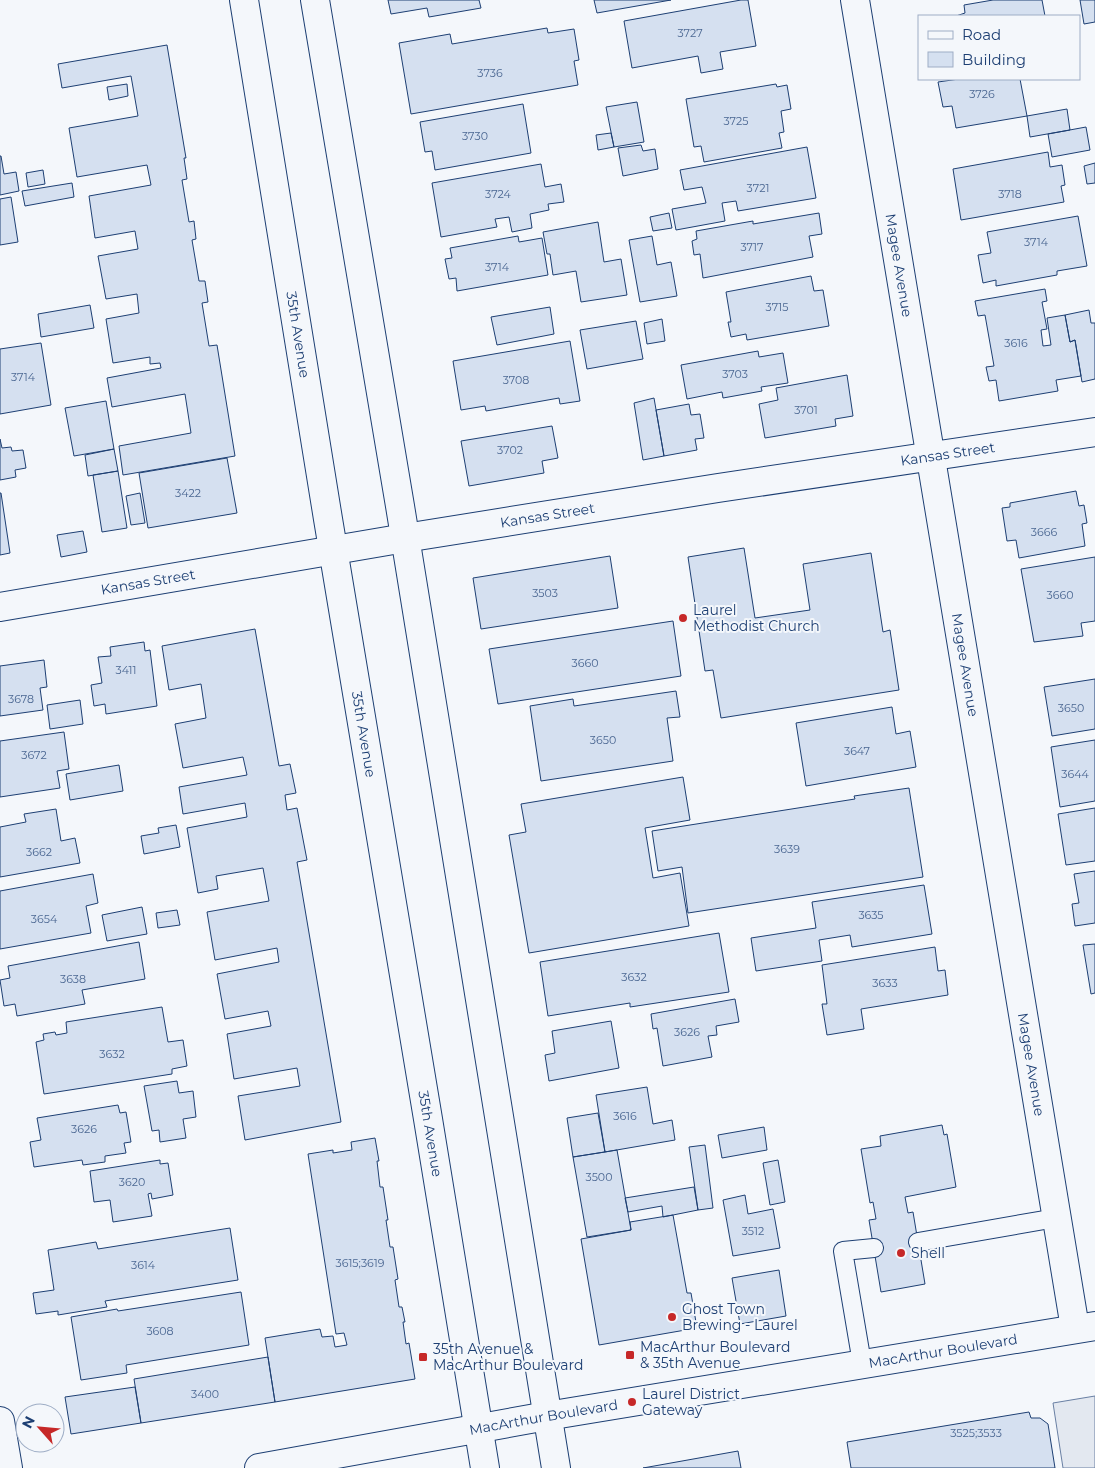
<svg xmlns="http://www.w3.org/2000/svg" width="1095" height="1468" viewBox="0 0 1095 1468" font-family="Montserrat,sans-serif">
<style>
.parking{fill:#e3e8f0;stroke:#687fa3}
.building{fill:#d5e0f0;stroke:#1d3f73}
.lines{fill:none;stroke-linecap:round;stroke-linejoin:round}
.lane-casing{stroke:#1d3f73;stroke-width:20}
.street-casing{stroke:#1d3f73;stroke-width:30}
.secondary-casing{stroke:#1d3f73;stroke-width:30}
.lane{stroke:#f4f7fb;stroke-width:18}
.street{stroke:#f4f7fb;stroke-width:28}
.secondary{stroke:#f4f7fb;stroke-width:28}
.poi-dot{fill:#c62828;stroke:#f4f7fb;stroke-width:2}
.labels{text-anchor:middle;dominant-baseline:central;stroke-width:4;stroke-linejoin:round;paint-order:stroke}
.number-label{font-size:11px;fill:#4b6792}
.street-label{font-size:14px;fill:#1d3f73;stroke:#f4f7fb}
.poi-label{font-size:14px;fill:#1d3f73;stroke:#f4f7fb;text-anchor:start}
</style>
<rect width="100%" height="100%" fill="#f4f7fb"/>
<path class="parking" d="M 1095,1396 L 1095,1468 L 1063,1468 L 1053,1403 Z"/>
<path class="building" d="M 388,0 L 479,0 L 481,8 L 429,17 L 427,8 L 391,14 Z
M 594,0 L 671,0 L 597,13 Z
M 741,0 L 748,0 L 756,46 L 720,52 L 723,69 L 701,73 L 698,56 L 632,68 L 624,21 Z
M 993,0 L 1042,0 L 1045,16 L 956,16 L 965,13 L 964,5 Z
M 1080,0 L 1095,0 L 1095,22 L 1084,24 Z
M 547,28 L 548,33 L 574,29 L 579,60 L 574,61 L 578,85 L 411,114 L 399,43 L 450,34 L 452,44 Z
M 167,45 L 186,158 L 184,158 L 187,179 L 182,180 L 189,222 L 194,221 L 196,239 L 192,240 L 199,281 L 205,281 L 208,302 L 202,303 L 209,346 L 217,345 L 235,456 L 123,475 L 119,446 L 191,433 L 185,394 L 112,407 L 107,378 L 161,368 L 160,363 L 150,364 L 150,357 L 113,363 L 106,319 L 139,313 L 137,294 L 106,299 L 98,256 L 138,249 L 135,231 L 95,238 L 89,196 L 151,185 L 147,165 L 77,177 L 69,128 L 138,116 L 131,76 L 62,88 L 58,64 Z
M 959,79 L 1020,79 L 1027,116 L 956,128 L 952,106 L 943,107 L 938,82 Z
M 127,84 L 128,96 L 109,100 L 107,87 Z
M 776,84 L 777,87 L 787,85 L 791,109 L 781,111 L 784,132 L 779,133 L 782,148 L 704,162 L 701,146 L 694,147 L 686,99 Z
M 637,102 L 644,142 L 614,147 L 606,107 Z
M 523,104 L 531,153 L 435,170 L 432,151 L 425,152 L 420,122 Z
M 1067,109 L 1070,130 L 1030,137 L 1027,116 Z
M 1086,127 L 1090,150 L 1052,157 L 1048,134 Z
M 611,133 L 614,147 L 598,150 L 596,135 Z
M 641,145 L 643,151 L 655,149 L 658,169 L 623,176 L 618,148 Z
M 807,147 L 816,198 L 738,211 L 736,201 L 722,203 L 725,221 L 676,230 L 672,209 L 706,203 L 702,187 L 684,190 L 680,170 Z
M 1048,152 L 1050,167 L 1062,165 L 1065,185 L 1061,186 L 1064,202 L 961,220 L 953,169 Z
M 0,156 L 1,156 L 4,174 L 16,172 L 19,191 L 0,195 Z
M 1095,163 L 1095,183 L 1087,184 L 1084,166 Z
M 541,164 L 545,187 L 561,184 L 564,202 L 548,204 L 549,210 L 530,214 L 532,228 L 512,232 L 509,217 L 495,219 L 497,227 L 441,237 L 432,183 Z
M 43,170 L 45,184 L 28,187 L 26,173 Z
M 72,183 L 74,197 L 25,206 L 22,191 Z
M 11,197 L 18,242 L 0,245 L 0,199 Z
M 669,213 L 672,228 L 653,231 L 650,217 Z
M 819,213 L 822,234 L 809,236 L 813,257 L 703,278 L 700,254 L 694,255 L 692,241 L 697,239 L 696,231 L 753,221 L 753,224 Z
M 1078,216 L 1087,266 L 1057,271 L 1057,275 L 996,286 L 996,280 L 983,283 L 978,255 L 991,253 L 987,232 Z
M 598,222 L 604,262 L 621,259 L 627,295 L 581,302 L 576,271 L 553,275 L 550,254 L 547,254 L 543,232 Z
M 518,236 L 519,242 L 542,238 L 548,275 L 457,291 L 456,278 L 449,279 L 445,259 L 452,258 L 450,248 Z
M 652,236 L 657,265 L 671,262 L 677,296 L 640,302 L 629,240 Z
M 811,276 L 814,291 L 823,290 L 829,326 L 747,340 L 746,334 L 731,337 L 728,322 L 731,322 L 726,292 Z
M 1045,289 L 1047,301 L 1042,302 L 1047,329 L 1041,330 L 1043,346 L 1051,345 L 1047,318 L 1065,315 L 1070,342 L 1075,340 L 1081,376 L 1056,380 L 1058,391 L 999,401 L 996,380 L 989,381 L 986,367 L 994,366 L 985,315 L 978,316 L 975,301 Z
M 90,305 L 94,328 L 41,337 L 38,314 Z
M 550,307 L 554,334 L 497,345 L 491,317 Z
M 1089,310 L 1091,323 L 1095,323 L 1095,379 L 1082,382 L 1075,340 L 1070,342 L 1065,315 Z
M 662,319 L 665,341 L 647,344 L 644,323 Z
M 636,321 L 643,359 L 587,369 L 580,330 Z
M 570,341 L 580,401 L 560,404 L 559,398 L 486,411 L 485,406 L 461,410 L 453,361 Z
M 41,343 L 51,405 L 0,414 L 0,349 Z
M 758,351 L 759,357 L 783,353 L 788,383 L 761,387 L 762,391 L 723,398 L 722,392 L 687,399 L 681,365 Z
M 847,375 L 853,416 L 835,419 L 836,426 L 765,438 L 759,404 L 778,400 L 776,388 Z
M 654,398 L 664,456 L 643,460 L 634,403 Z
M 106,401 L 114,449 L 74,456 L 65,408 Z
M 689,404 L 691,415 L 700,414 L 704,438 L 695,439 L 697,450 L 664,456 L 656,410 Z
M 552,426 L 558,458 L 542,461 L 544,473 L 469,486 L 461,441 Z
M 0,439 L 2,448 L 11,447 L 12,451 L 23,450 L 26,468 L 15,470 L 16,477 L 0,480 Z
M 114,449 L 118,471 L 88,476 L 85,455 Z
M 227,458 L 237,513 L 148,528 L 139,473 Z
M 118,471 L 127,528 L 102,532 L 93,475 Z
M 1076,491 L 1079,506 L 1084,505 L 1087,523 L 1082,524 L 1085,546 L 1019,558 L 1016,540 L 1007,541 L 1002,508 L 1010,507 L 1010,503 Z
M 1,493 L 10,553 L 0,555 L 0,493 Z
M 140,493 L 145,523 L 131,525 L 126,496 Z
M 83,531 L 87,552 L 61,557 L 57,535 Z
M 744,548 L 755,618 L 810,610 L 803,564 L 871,553 L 883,632 L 890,630 L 899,690 L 721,718 L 713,670 L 705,671 L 688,557 Z
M 610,556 L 618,608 L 481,629 L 473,578 Z
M 1095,557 L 1095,621 L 1081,623 L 1083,636 L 1034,642 L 1021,569 Z
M 673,621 L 681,676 L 498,704 L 489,649 Z
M 255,629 L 279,766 L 290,764 L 296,793 L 285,795 L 287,810 L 297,808 L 307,860 L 297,862 L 341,1122 L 245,1140 L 238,1096 L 300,1086 L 297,1068 L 234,1079 L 227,1034 L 271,1026 L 268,1011 L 225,1019 L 217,974 L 279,962 L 277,948 L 215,960 L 207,912 L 269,901 L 263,868 L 216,876 L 218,889 L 198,893 L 187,828 L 247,817 L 245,803 L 183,814 L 179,787 L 247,775 L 243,757 L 183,768 L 175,724 L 206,718 L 201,684 L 169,690 L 162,646 Z
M 144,642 L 145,651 L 150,650 L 157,706 L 106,714 L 105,704 L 94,706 L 91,685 L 102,683 L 98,657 L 111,656 L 110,647 Z
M 44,660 L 47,687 L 40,688 L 43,710 L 0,716 L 0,666 Z
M 1095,679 L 1095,729 L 1052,736 L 1044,687 Z
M 676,691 L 680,717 L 667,718 L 673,761 L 541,781 L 530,706 L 573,699 L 574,706 Z
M 80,700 L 83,724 L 50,729 L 47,705 Z
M 892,707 L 896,734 L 910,731 L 916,767 L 806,786 L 796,723 Z
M 64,732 L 69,769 L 57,771 L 60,788 L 0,797 L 0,741 Z
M 1095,740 L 1095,801 L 1060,807 L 1051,747 Z
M 119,765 L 123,791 L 70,800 L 66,774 Z
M 683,777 L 690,820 L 645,828 L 653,878 L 680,873 L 689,926 L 529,953 L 509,835 L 526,832 L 521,804 Z
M 909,788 L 923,877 L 688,913 L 682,867 L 658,871 L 652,831 L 855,799 L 854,796 Z
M 1095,808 L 1095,861 L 1066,865 L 1058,814 Z
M 56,809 L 61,841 L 75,838 L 80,863 L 0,877 L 0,827 L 26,822 L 24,814 Z
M 176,825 L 180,847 L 144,854 L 141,836 L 159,833 L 158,828 Z
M 1095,871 L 1095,923 L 1075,926 L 1072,904 L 1079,903 L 1074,874 Z
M 93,874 L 98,903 L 86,906 L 91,933 L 0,949 L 0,891 Z
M 924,885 L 932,934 L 852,947 L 850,935 L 819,940 L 822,961 L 756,971 L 751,938 L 816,928 L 812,902 Z
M 142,907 L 147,934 L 107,941 L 102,915 Z
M 177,910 L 180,925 L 158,928 L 156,913 Z
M 719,933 L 729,992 L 630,1007 L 630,1003 L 548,1016 L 540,962 Z
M 139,942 L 145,979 L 82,990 L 85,1004 L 17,1016 L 15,1004 L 4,1006 L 0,980 L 10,978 L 8,966 Z
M 1095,944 L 1095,993 L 1091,994 L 1083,945 Z
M 935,947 L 938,971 L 945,970 L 948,995 L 861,1009 L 864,1029 L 827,1035 L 822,1004 L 827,1004 L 822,965 Z
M 735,999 L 739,1022 L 716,1026 L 717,1035 L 708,1036 L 712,1057 L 663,1066 L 657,1028 L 653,1029 L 651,1014 Z
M 162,1007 L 168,1042 L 183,1040 L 187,1066 L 172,1069 L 172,1074 L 44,1094 L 36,1042 L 44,1040 L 43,1034 L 55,1032 L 56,1035 L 67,1033 L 66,1022 Z
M 611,1021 L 619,1068 L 549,1081 L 545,1055 L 555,1053 L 552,1031 Z
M 177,1081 L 179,1093 L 193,1091 L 196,1117 L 183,1119 L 186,1138 L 160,1142 L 159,1130 L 152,1131 L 144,1086 Z
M 647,1087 L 653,1124 L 672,1120 L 675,1140 L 605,1152 L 596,1095 Z
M 118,1105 L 120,1113 L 126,1112 L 131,1142 L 124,1143 L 126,1153 L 105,1156 L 105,1162 L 83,1165 L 82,1160 L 34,1167 L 30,1142 L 41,1140 L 37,1118 Z
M 598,1113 L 605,1152 L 573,1157 L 567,1118 Z
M 942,1125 L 944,1135 L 947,1134 L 956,1187 L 905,1197 L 908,1213 L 913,1212 L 925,1284 L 881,1292 L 869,1220 L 876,1219 L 873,1202 L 870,1203 L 861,1149 L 881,1146 L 880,1136 Z
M 764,1127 L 767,1150 L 722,1158 L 718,1135 Z
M 375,1138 L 379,1161 L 377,1161 L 380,1187 L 383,1187 L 388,1220 L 386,1220 L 390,1247 L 393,1247 L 398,1279 L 395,1280 L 399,1307 L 402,1307 L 405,1322 L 403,1322 L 406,1344 L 409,1343 L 415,1379 L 275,1402 L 265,1338 L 320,1329 L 322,1337 L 333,1336 L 335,1347 L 347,1345 L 344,1333 L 336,1334 L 308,1154 L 333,1150 L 333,1153 L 352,1150 L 351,1142 Z
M 705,1145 L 713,1208 L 698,1210 L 689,1147 Z
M 617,1150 L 631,1230 L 587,1237 L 573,1157 Z
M 160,1160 L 160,1164 L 168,1163 L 173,1195 L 152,1199 L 151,1193 L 148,1194 L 152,1216 L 113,1222 L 110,1200 L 94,1202 L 90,1171 Z
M 778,1160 L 785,1202 L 770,1205 L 763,1163 Z
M 694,1187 L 698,1210 L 663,1217 L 662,1206 L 628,1212 L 625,1198 Z
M 745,1195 L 748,1214 L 773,1209 L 780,1248 L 733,1256 L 723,1200 Z
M 673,1215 L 687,1293 L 691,1293 L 697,1328 L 599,1345 L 581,1239 L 631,1230 L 630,1222 Z
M 230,1228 L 238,1280 L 105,1301 L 107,1307 L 58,1315 L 58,1311 L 36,1314 L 33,1293 L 54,1290 L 48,1250 L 96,1242 L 98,1249 Z
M 779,1270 L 786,1316 L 740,1324 L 732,1278 Z
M 241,1292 L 249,1345 L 126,1365 L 127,1373 L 81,1380 L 71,1317 L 117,1309 L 118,1311 Z
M 268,1357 L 275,1402 L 141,1423 L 134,1379 Z
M 135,1387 L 141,1423 L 71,1434 L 65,1397 Z
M 1029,1412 L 1031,1418 L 1040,1418 L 1048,1424 L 1055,1468 L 851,1468 L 847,1442 Z
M 738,1451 L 741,1468 L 643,1468 Z"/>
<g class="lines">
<defs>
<path id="lane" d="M 918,1242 L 1056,1218
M 862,1363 L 843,1251 L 874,1248"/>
<g id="street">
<path id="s1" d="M 855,0 L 1075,1328"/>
<path id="s2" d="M 0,607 L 405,538 L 718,488 L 1095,432"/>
<path d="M 0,1421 L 8,1468"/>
</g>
<g id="secondary">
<path id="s3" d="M 244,0 L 328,519 L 428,1119 L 485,1468"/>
<path d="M 315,0 L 400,506 L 556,1468"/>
<path id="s4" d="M 259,1468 L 547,1416 L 1095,1326"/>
</g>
</defs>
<use href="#lane" class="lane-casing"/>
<use href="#street" class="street-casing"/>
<use href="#secondary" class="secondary-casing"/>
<use href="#lane" class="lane"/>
<use href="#street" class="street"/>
<use href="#secondary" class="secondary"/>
</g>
<g class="poi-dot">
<circle cx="683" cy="618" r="5"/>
<circle cx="901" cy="1253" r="5"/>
<circle cx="672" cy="1317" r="5"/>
<rect x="625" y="1350" width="10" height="10" rx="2.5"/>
<rect x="418" y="1352" width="10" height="10" rx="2.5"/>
<circle cx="632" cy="1402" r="5"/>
</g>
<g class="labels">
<g class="number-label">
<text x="690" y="33">3727</text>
<text x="490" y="73">3736</text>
<text x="982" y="94">3726</text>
<text x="736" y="121">3725</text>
<text x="475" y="136">3730</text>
<text x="758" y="188">3721</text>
<text x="498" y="194">3724</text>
<text x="1010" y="194">3718</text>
<text x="1036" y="242">3714</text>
<text x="752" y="247">3717</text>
<text x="497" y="267">3714</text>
<text x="777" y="307">3715</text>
<text x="1016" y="343">3616</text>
<text x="735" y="374">3703</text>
<text x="23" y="377">3714</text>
<text x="516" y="380">3708</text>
<text x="806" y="410">3701</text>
<text x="510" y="450">3702</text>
<text x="188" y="493">3422</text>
<text x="1044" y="532">3666</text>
<text x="545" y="593">3503</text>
<text x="1060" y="595">3660</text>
<text x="585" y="663">3660</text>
<text x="126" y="670">3411</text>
<text x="21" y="699">3678</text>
<text x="1071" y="708">3650</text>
<text x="603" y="740">3650</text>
<text x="857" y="751">3647</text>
<text x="34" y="755">3672</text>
<text x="1075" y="774">3644</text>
<text x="787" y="849">3639</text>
<text x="39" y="852">3662</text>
<text x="871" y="915">3635</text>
<text x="44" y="919">3654</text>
<text x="634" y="977">3632</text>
<text x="73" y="979">3638</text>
<text x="885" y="983">3633</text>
<text x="687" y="1032">3626</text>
<text x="112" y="1054">3632</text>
<text x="625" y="1116">3616</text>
<text x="84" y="1129">3626</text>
<text x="599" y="1177">3500</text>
<text x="132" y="1182">3620</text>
<text x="753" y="1231">3512</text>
<text x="360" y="1263">3615;3619</text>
<text x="143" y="1265">3614</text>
<text x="160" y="1331">3608</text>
<text x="205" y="1394">3400</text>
<text x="976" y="1433">3525;3533</text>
</g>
<g class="street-label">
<text stroke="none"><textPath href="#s1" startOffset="269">Magee Avenue</textPath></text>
<text stroke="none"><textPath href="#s3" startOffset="339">35th Avenue</textPath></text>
<text stroke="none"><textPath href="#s2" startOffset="960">Kansas Street</textPath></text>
<text stroke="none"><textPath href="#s2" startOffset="555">Kansas Street</textPath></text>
<text stroke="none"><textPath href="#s2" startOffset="150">Kansas Street</textPath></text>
<text stroke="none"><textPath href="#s1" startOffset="674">Magee Avenue</textPath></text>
<text stroke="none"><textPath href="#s3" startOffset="744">35th Avenue</textPath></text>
<text stroke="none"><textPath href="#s1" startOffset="1079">Magee Avenue</textPath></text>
<text stroke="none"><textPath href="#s3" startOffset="1149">35th Avenue</textPath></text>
<text stroke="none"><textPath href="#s4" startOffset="694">MacArthur Boulevard</textPath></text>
<text stroke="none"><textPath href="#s4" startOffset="289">MacArthur Boulevard</textPath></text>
</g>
<g class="poi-label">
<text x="693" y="610">Laurel<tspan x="693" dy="16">Methodist Church</tspan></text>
<text x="911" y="1253">Shell</text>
<text x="682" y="1309">Ghost Town<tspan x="682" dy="16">Brewing - Laurel</tspan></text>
<text x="640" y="1347">MacArthur Boulevard<tspan x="640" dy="16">&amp; 35th Avenue</tspan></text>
<text x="433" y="1349">35th Avenue &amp;<tspan x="433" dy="16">MacArthur Boulevard</tspan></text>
<text x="642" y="1394">Laurel District<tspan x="642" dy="16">Gateway</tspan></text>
</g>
</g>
<rect x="918" y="15" width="162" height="65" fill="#f4f7fb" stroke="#9eadc5"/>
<rect x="928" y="31" width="25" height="8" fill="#f4f7fb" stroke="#9eadc5"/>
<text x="962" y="40" font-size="15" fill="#1d3f73">Road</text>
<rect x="928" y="52" width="25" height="15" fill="#d5e0f0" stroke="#9eadc5"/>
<text x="962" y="65" font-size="15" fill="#1d3f73">Building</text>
<g transform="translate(40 1428) rotate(297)"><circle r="24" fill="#f4f7fb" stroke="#9eadc5"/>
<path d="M0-4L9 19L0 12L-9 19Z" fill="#c62828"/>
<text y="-8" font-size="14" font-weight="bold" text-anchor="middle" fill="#1d3f73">N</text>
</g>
</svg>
